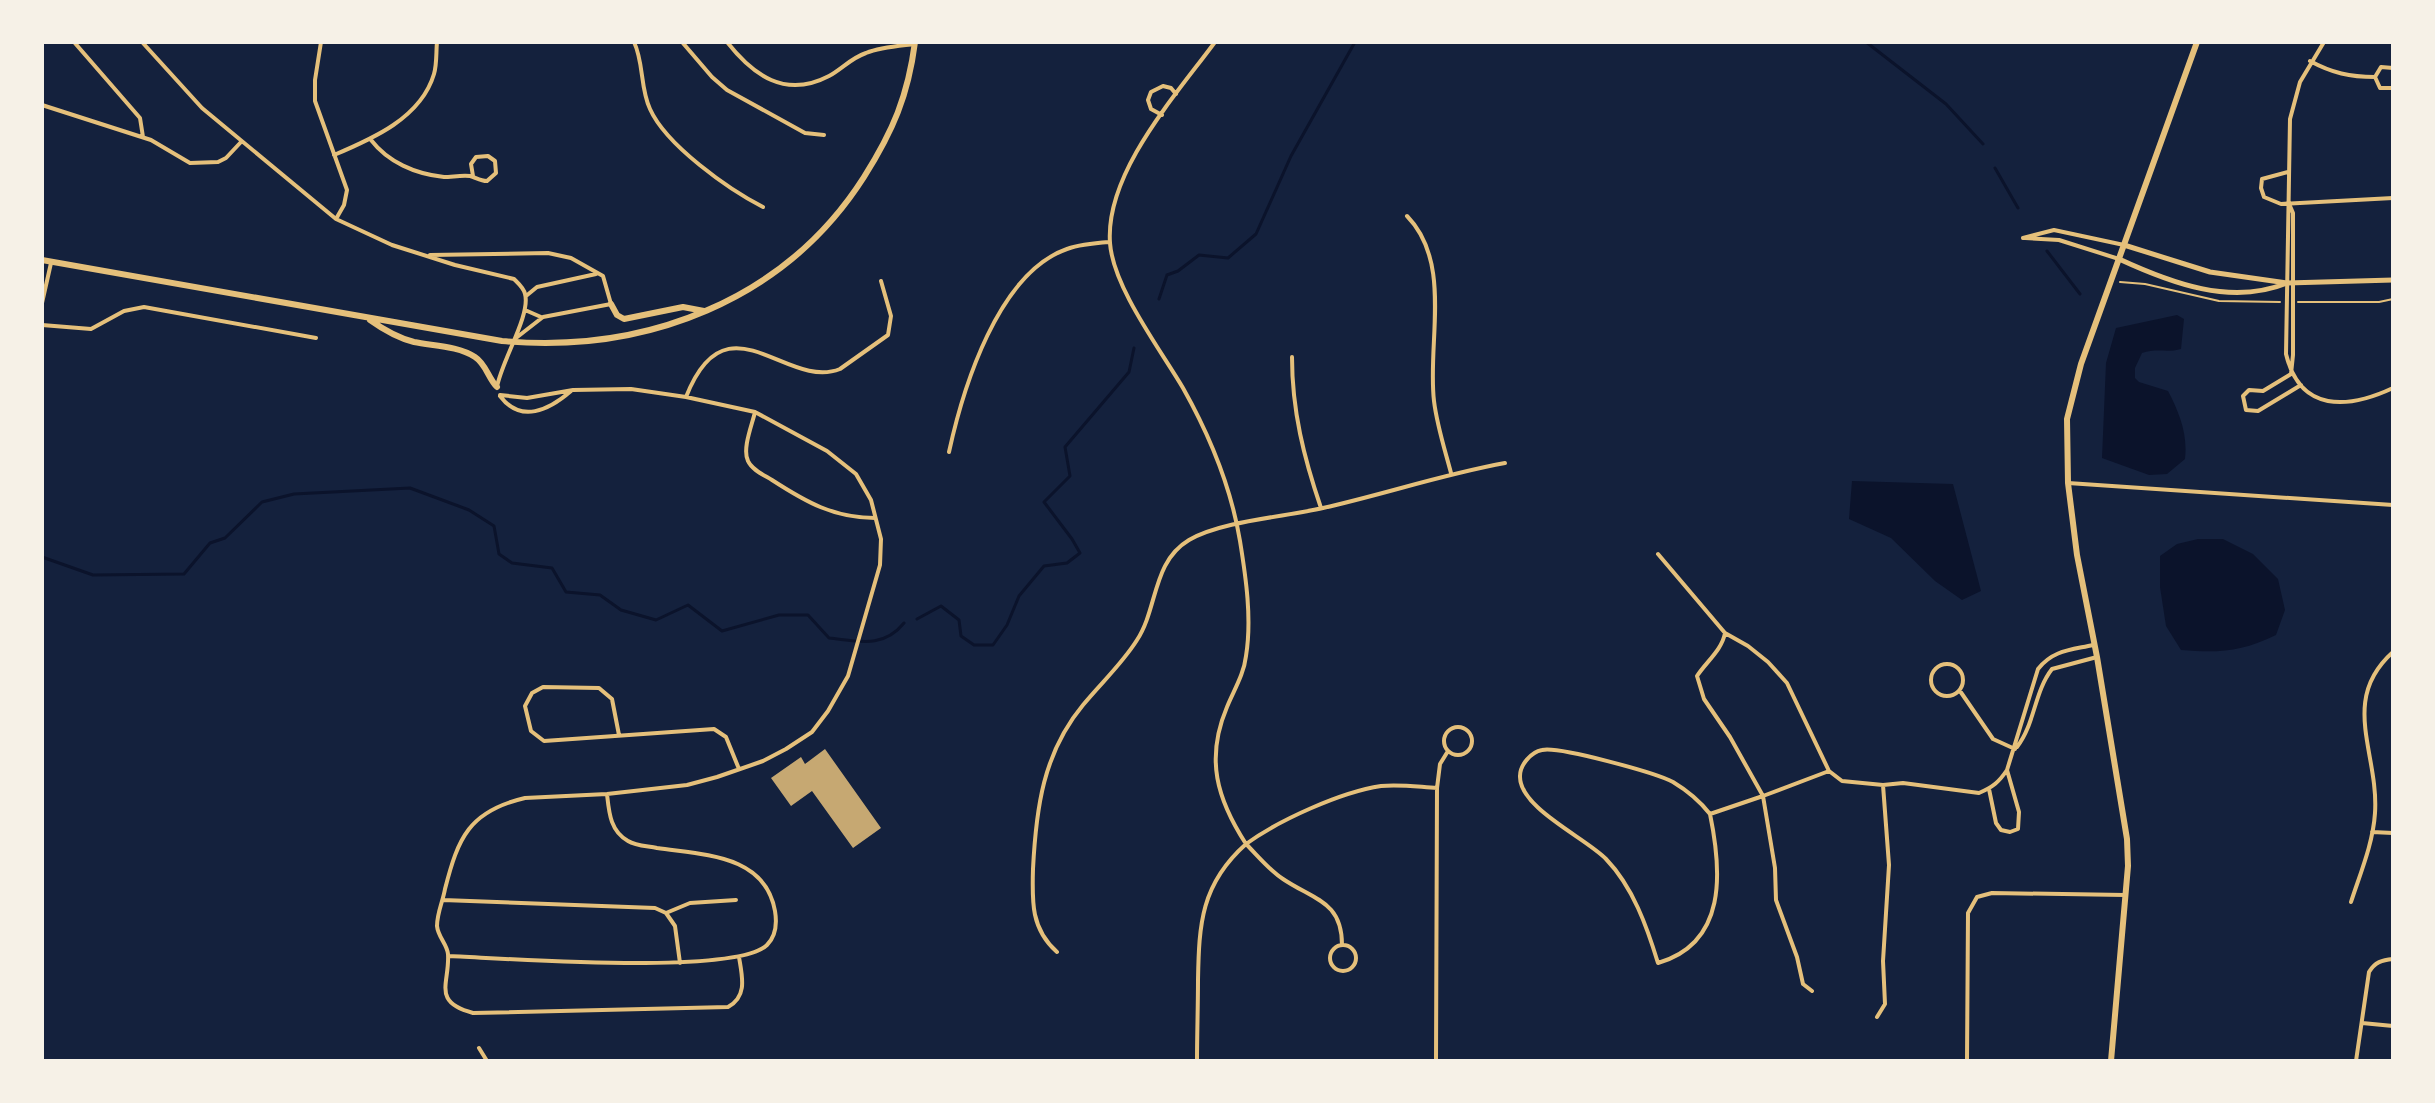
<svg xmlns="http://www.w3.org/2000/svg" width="2435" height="1103" viewBox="0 0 2435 1103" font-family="'Open Sans',sans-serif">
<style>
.water{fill:#0b132b}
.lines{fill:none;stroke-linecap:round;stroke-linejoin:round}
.stream{stroke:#0b132b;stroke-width:3}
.building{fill:#c6a872}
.path{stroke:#e5c07b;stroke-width:2}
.minor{stroke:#e5c07b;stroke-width:4}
.tertiary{stroke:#e5c07b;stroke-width:5}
.secondary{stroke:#e5c07b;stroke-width:6}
</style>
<rect width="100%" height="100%" fill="#14213d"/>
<path class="water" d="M 2177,315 L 2184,319 L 2181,349 C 2168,353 2156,348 2142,353 L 2135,368 L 2135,378 L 2139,382 L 2168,391 C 2179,412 2188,434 2185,459 L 2167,474 L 2149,475 L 2102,458 L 2106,363 L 2116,328 Z
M 1852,481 L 1953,484 L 1981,591 L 1962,600 L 1935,581 L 1891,538 L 1849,519 Z
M 2198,539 L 2223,539 L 2253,554 L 2278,579 L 2285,610 L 2276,635 C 2241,652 2219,653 2181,650 L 2166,626 L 2160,587 L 2160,556 L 2177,544 Z"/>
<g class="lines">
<path class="stream" d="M 1866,42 L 1946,104 L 1983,144
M 1995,168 L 2018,208
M 2047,251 L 2080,294
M 1159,299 L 1167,275 L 1178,271 L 1199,255 L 1228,258 L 1256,234 L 1291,156 L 1355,42
M 42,557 L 93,575 L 184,574 L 210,543 L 225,538 L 262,502 L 294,494 L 410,488 L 469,510 L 494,526 L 499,554 L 512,563 L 552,568 L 566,592 L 600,595 L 621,610 L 656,620 L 688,605 L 722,631 L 779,615 L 808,615 L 829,638 C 858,641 883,649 904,623
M 917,619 L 941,606 L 959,620 L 961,636 L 974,645 L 993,645 L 1007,625 L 1019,596 L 1044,566 L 1067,563 L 1080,553 L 1072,539 L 1044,502 L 1070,476 L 1065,447 L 1129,372 L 1134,348"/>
</g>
<path class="building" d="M 825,749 L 881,828 L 853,848 L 812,791 L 791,806 L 771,778 L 801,757 L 805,764 Z"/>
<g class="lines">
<path class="path" d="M 2120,282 L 2145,284 L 2219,301 L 2280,302
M 2298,302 L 2379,302 L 2393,299"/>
<path class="minor" d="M 74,42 L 140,118 L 143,137
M 142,42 L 202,108 L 336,219 L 392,245 L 455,265 L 514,279 C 518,283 524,288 525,294 C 531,315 501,362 497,387
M 321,42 L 315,80 L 315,101 L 347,190 L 344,205 L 336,219
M 634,42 C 644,63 640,88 650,109 C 666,145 728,189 763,207
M 682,42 L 712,77 L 727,90 L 805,133 L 824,135
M 727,42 C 753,75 785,99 829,76 C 842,69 851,58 866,53 C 881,47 899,46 915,44
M 2324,42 L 2300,82 L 2290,119 L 2286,354 C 2300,413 2348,409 2393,388
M 2310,61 C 2332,73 2350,77 2375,77
M 2393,68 L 2381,67 L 2375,77 L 2380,88 L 2393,88
M 42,105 L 151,140 L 190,163 L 218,162 L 226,158 L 241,142
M 1162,115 L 1151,109 L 1148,100 L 1151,92 L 1163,86 L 1171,88 L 1176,94
M 371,140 C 388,162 415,174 444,177 C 452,177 461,175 470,176 C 475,177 480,181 487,181 L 496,173 L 495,161 L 488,156 L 476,157 L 471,164 L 473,176
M 334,155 C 372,139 421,118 434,74 C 437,64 436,52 437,42
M 2288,172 L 2262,179 L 2261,188 L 2264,197 L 2281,204 L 2393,198
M 2290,206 L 2293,213 L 2293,355 L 2291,374 L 2263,391 L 2249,390 L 2243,396 L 2246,410 L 2258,411 L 2301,385
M 1407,216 C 1453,263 1427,343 1434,401 C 1437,426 1445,450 1451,473
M 2023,238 L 2054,230 L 2124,245
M 2025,238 L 2059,240 L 2119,259
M 430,255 L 548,253 L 571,258 L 603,276 L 611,304 L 543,317 L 516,338
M 526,296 L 537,287 L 596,274
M 42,303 L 51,263
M 525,310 L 541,317
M 42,325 L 91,329 L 124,311 L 144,307 L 316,338
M 1292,357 C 1292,411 1304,458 1321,508
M 500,395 L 527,398 L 573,390 L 631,389 L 686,397 L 755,412 L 827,451 L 856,474 L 871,500 L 881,539 L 880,565 L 848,676 L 828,711 L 812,732 L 786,749 L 763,761 L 717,777 L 687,785 L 607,794 L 525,798 C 469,811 458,838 445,889 C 443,901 437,913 437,926 C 438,937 447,944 448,954 C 450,983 431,1002 473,1013 L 728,1007 C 748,996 742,976 739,957
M 500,396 C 521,424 549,410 571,391
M 686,397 C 727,293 786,391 840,369 L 888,335 L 891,316 L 881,281
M 755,412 C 752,425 742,449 748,461 C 752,470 764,475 772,480 C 806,502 834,518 875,518
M 949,452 C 963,388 998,273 1067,249 C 1081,244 1096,243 1110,242
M 2068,483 L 2393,505
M 1658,554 L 1725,633 L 1748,646 L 1768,662 L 1787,683 L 1829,771 L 1842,781 L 1883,785 L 1903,783 L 1979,793 C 1993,787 1999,782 2007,770 L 2038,669 C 2053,650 2071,650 2093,645
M 1725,633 C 1722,650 1706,662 1697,676 L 1704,699 L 1730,737 L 1763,796 L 1829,771
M1931 680a16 16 0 1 1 32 0a16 16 0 1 1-32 0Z
M 1960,691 L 1993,739 L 2015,749
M1444 741a14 14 0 1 1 28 0a14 14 0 1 1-28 0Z
M 619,735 L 612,699 L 599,688 L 543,687 L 532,693 L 525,706 L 531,731 L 544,741 L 714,729 L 726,737 L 739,769
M 2017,747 C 2035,724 2034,692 2052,669 L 2097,657
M 1989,789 L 1996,823 L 2001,830 L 2010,832 L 2018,829 L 2019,812 L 2007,770
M 1710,814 C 1722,872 1727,943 1658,963 C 1647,927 1633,887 1606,859 C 1586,838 1519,808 1520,776 C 1520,765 1531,752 1542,750 C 1559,746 1656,773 1673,782 C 1688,791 1699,800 1710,814 L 1763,796 L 1775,868 L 1776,900 L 1797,957 L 1803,984 L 1812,991
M 2372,832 L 2393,833
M 443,900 L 655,908 L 666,913 L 690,903 L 736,900
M 2351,902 C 2360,874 2373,844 2375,813 C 2379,753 2339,700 2393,652
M 666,913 L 675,926 L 680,963
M1330 958a13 13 0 1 1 26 0a13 13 0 1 1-26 0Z
M 1342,945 C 1342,901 1314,900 1283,879 C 1269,870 1258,856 1246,844 C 1279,820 1341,792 1381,786 C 1400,784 1419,787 1437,788
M 1057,952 C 1031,929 1032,902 1033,869 C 1036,809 1043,753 1083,705 C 1101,683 1122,664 1137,640 C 1158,608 1152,562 1189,540 C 1222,521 1284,517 1323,508 C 1385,494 1444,474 1505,463
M 448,956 C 502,958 735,976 767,945 C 776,936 777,923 775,911 C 765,854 703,855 657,848 C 648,846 636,846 628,841 C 610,831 609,812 607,794
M 1877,1017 L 1885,1004 L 1883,961 L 1889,865 L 1883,785
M 2362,1023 L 2393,1026
M 479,1048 L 487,1061
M 1197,1061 C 1197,1034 1198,1007 1198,980 C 1199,924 1201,884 1246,844 C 1217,799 1205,759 1227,707 C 1234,690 1244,674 1246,656 C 1252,619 1246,578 1240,541 C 1231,487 1210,436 1183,388 C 1160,349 1113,287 1110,243 C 1105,173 1176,95 1215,42
M 1436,1061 L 1437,788 L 1440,764 L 1448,751
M 1967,1061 L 1968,913 L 1977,897 L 1992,893 L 2125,895
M 2356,1061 L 2369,972 C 2375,962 2382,960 2393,959"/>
<path class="tertiary" d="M 2124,245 L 2210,272 L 2287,283 L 2393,280
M 2119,259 C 2171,283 2231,306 2287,283"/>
<path class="secondary" d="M 42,260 L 502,341 C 645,354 785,301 864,177 C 893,131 908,96 915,42
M 611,304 L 617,315 L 624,319 L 683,307 L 704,311
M 370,320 C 384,330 398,338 414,342 C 434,346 458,346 475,357 C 486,364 488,378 497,387
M 2111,1061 L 2128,866 L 2127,839 L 2097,657 L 2077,555 L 2068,483 L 2067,419 L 2081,364 L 2197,42"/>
</g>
<rect width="2435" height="1103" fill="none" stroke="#f6f1e7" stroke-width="88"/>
</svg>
